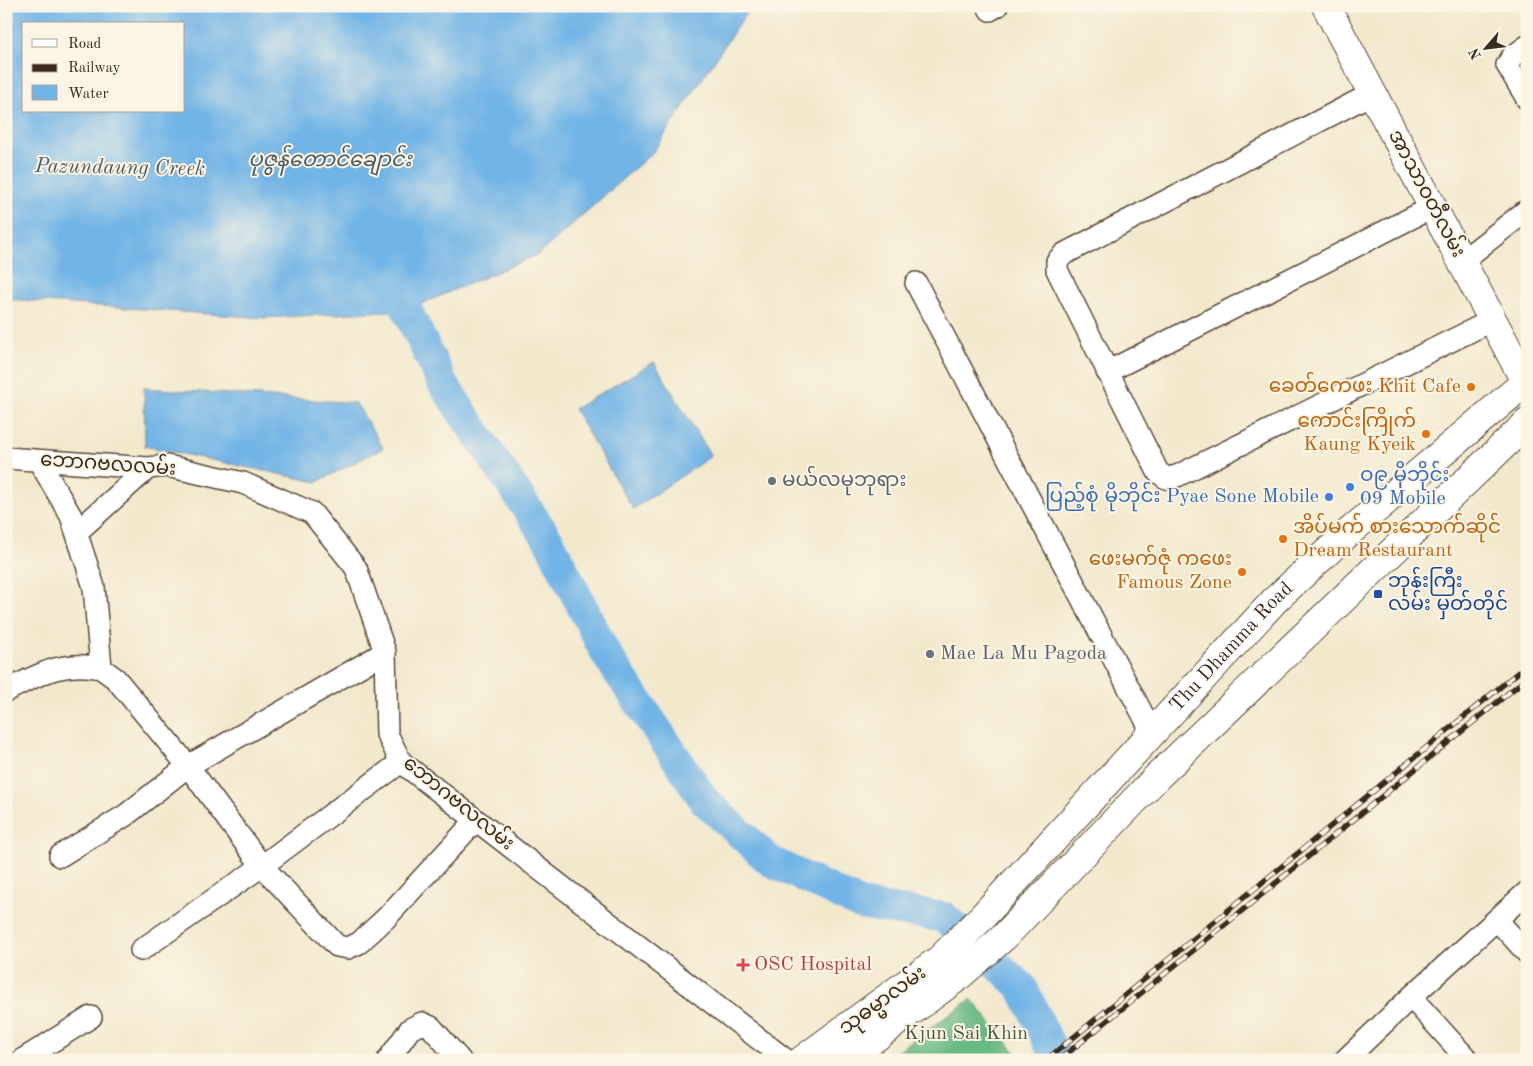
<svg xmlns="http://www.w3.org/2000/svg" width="1533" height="1066" viewBox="0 0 1533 1066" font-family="'Old Standard TT','Noto Sans Myanmar',serif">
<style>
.forest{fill:#69b984;stroke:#527251}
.water{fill:#71b4e6;stroke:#566f82;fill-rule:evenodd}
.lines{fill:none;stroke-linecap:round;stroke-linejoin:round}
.river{stroke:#71b4e6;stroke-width:31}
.minor-casing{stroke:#564738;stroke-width:24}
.secondary-casing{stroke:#564738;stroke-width:30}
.primary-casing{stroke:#564738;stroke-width:30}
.minor{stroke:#fff;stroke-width:21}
.secondary{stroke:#fff;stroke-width:28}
.primary{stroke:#fff;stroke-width:28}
.rail-casing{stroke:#3b2a1e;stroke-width:5.5}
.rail{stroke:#fcf5e5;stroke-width:4;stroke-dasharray:11;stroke-linecap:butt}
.food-dot{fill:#e8710a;stroke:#fcf5e5;stroke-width:2}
.worship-dot{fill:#6b7280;stroke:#fcf5e5;stroke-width:2}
.shop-dot{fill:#3f7fe0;stroke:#fcf5e5;stroke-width:2}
.transit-dot{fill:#1a4fb4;stroke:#fcf5e5;stroke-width:2}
.health-dot{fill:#e0444e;stroke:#fcf5e5;stroke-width:2}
.labels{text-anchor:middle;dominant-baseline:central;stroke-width:4;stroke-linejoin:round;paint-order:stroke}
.street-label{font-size:20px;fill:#3b2a1e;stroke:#fcf5e5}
.food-label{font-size:20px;fill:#c56008;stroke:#fcf5e5;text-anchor:end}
.shop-label{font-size:20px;fill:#366cbe;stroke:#fcf5e5;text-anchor:start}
.worship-label{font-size:20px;fill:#5b616d;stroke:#fcf5e5;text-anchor:start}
.transit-label{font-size:20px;fill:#164399;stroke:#fcf5e5;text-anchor:start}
.health-label{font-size:20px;fill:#be3a42;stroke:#fcf5e5;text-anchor:start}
.park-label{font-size:20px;fill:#4d563e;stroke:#fcf5e5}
.water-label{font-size:21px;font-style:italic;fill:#4e5a64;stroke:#fcf5e5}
</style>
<rect width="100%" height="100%" fill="#fcf5e5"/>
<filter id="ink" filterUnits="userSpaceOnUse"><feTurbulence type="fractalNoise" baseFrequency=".02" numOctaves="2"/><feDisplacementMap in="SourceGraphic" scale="10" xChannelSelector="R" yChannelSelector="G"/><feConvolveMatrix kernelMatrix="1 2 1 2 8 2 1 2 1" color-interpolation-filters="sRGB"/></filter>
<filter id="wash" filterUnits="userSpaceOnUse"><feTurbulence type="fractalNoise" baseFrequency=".0096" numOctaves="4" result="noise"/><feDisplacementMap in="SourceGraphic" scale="20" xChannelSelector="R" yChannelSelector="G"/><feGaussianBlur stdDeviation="1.12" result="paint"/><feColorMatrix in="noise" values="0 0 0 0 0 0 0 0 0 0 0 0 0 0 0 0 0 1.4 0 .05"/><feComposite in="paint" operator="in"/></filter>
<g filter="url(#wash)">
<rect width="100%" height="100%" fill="#f2e9cd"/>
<path class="forest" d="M 971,999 L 1022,1060 L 885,1060 Z"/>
<path class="water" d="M 6,6 L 63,6 L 94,10 L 229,6 L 751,6 L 653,152 L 539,254 L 407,310 L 264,318 L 6,299 ZM 24,24 L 184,24 L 184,111 L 24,111 Z
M 654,362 L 711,456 L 633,509 L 574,409 Z
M 144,388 L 356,403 L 383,448 L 317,482 L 145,446 Z"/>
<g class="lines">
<path class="river" d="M 394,270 L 407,310 L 443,384 L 549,541 L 606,654 L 705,801 L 770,861 L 862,905 L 944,917 L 1022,987 L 1057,1060"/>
</g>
</g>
<g filter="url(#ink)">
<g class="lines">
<defs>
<path id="minor" d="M 988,6 L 990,10 L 997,6
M 1527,46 L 1512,57 L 1507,65 L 1527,99
M 1373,93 L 1064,254 L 1057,261 L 1057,270 L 1158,472 L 1166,478 L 1177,476 L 1493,320
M 1462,261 L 1527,210
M 916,283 L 1152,732
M 1107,372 L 1433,207
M 6,458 L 148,468 L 167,466 L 243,483 L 312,513 L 356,568 L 385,652 L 387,734 L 401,762 L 786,1060
M 39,461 L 71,516 L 94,587 L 101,668 L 116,679 L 188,766 L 262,866 L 337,946 L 348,948 L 359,943 L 386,918 L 476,820
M 77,532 L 148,468
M 6,691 C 40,674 62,660 101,668
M 60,856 L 126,815 L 188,766 L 385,652
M 1497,920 L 1527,953
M 141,950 L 262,866 L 401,762
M 1411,997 L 1468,1060
M 22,1060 L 91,1017
M 388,1060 L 410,1029 L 422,1023 L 431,1027 L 460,1060
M 1345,1060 L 1411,997 L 1527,892"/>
<path id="secondary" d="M 1326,6 L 1527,385"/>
<g id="primary">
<path id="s1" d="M 802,1060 L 940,959 L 982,917 L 1275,600 L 1348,533 L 1527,381"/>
<path d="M 845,1060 L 958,977 L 1005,936 L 1158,776 L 1527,423"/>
</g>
</defs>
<use href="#minor" class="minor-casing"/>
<use href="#secondary" class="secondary-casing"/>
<use href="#primary" class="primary-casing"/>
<use href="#minor" class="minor"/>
<use href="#secondary" class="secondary"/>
<use href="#primary" class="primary"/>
<defs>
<path id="rail" d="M 1046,1060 L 1527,665
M 1059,1060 L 1527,678"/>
</defs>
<use href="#rail" class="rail-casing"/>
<use href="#rail" class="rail"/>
</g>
</g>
<g class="food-dot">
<circle cx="1471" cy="387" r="5"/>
<circle cx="1426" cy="434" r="5"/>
<circle cx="1283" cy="539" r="5"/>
<circle cx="1242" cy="572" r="5"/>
</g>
<g class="worship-dot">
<circle cx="772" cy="481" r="5"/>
<circle cx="930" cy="654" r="5"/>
</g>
<g class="shop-dot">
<circle cx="1350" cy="487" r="5"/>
<circle cx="1329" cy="497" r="5"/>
</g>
<rect class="transit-dot" x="1373" y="589" width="10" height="10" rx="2.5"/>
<path class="health-dot" d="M740.5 957.5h5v5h5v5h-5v5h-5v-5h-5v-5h5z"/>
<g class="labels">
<g class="street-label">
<text transform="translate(1426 194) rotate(62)">အာသာဝတီလမ်း</text>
<text transform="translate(108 465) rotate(4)">ဘောဂဗလလမ်း</text>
<text stroke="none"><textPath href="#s1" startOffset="598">Thu Dhamma Road</textPath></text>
<text transform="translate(458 804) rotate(39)">ဘောဂဗလလမ်း</text>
<text transform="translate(883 1001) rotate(-36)">သုဓမ္မာလမ်း</text>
</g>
<g class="food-label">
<text x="1461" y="387">ခေတ်ကေဖး Khit Cafe</text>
<text x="1416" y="422">ကောင်းကြိုက်<tspan x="1416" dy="23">Kaung Kyeik</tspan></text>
<text x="1293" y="528" text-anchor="start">အိပ်မက် စားသောက်ဆိုင်<tspan x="1293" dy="23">Dream Restaurant</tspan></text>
<text x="1232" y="560">ဖေးမက်ဇုံ ကဖေး<tspan x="1232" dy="23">Famous Zone</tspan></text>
</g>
<g class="shop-label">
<text x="1360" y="476">ဝ၉ မိုဘိုင်း<tspan x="1360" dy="23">09 Mobile</tspan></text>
<text x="1319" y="497" text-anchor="end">ပြည့်စုံ မိုဘိုင်း Pyae Sone Mobile</text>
</g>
<g class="worship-label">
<text x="782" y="481">မယ်လမုဘုရား</text>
<text x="940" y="654">Mae La Mu Pagoda</text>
</g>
<g class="transit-label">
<text x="1388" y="582">ဘုန်းကြီး<tspan x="1388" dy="23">လမ်း မှတ်တိုင်</tspan></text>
</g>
<g class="health-label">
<text x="754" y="965">OSC Hospital</text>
</g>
<g class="park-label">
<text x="966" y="1034">Kjun Sai Khin</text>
</g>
<g class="water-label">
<text x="330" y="160">ပုဇွန်တောင်ချောင်း</text>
<text transform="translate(120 168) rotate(1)">Pazundaung Creek</text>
</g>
</g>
<rect width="1533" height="1066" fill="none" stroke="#fcf5e5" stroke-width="25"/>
<rect x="22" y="22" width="162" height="90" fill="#fcf5e5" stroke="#afa495"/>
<rect x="32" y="39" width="25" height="8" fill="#ffffff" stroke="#afa495"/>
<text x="68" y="48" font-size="15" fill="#3b2a1e">Road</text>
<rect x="32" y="64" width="25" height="8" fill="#3b2a1e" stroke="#afa495"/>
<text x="68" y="72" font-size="15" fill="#3b2a1e">Railway</text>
<rect x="32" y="85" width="25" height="15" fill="#71b4e6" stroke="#afa495"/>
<text x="68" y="98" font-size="15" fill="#3b2a1e">Water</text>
<g transform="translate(1486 48) rotate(242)" stroke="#fcf5e5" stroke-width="4" paint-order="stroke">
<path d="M0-4L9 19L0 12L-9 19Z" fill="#3b2a1e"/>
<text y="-8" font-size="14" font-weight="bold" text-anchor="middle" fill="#3b2a1e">N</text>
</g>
</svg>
